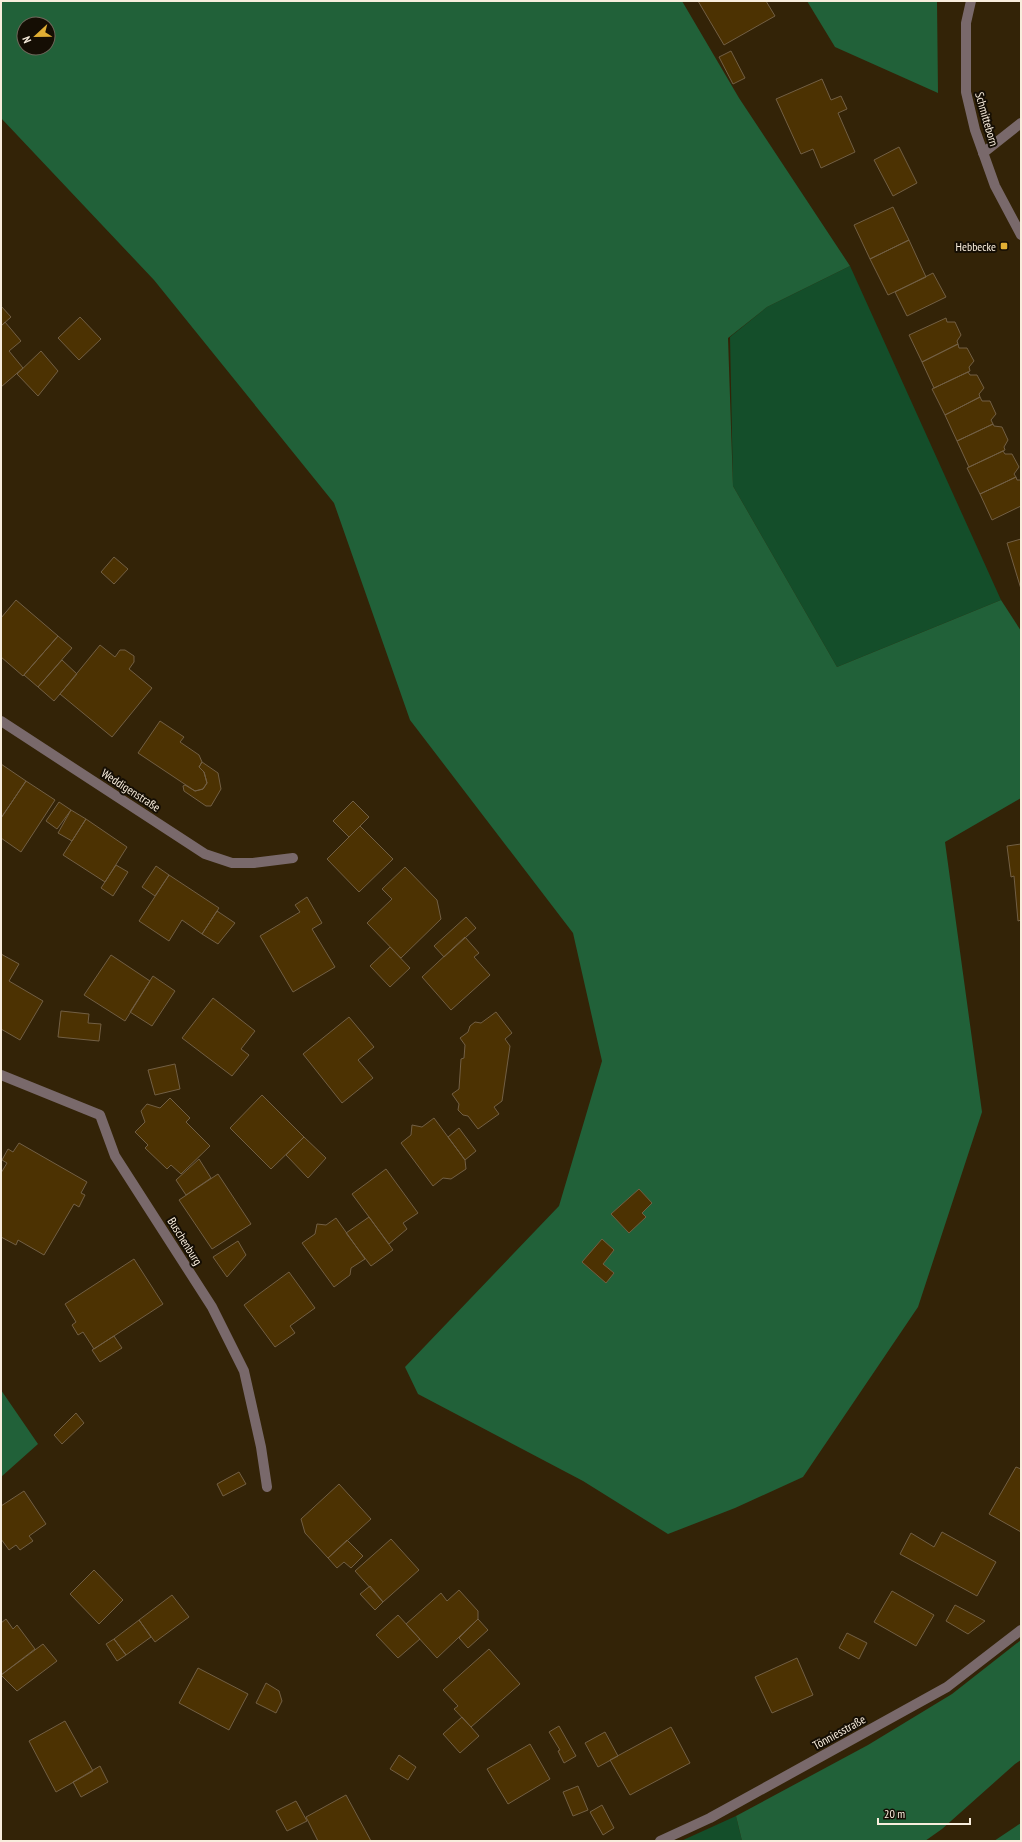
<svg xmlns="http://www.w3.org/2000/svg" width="1022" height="1842" viewBox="0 0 1022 1842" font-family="'PT Sans Narrow',sans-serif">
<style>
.green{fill:#144e2a}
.forest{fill:#216139;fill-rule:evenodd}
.building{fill:#4c3202;stroke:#725f44}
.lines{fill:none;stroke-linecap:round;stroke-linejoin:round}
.lane{stroke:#79696b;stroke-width:10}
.street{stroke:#79696b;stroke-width:10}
.poi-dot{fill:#e1af34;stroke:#150e04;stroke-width:1.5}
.labels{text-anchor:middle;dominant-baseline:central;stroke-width:4;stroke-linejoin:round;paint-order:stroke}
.street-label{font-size:12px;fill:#f8eddd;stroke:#150e04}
.poi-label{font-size:12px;fill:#f8eddd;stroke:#150e04;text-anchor:end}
</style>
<rect width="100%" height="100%" fill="#332307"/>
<path class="green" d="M 850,266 L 1001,600 L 837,667 L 733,486 L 730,337 L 767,307 Z
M 736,1816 L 742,1841 L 681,1841 Z"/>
<path class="forest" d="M 1,1 L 682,1 L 739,98 L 850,266 L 767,307 L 728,338 L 733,486 L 837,667 L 1001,600 L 1021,631 L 1021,798 L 945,842 L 982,1112 L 918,1307 L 803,1477 L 735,1508 L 668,1534 L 583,1481 L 418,1394 L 405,1367 L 559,1206 L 602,1061 L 573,933 L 410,720 L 334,503 L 154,280 L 1,118 ZM 24,24 L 48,24 L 48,48 L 24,48 Z
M 807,1 L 937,1 L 938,93 L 835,47 Z
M 1,1390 L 38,1444 L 1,1477 Z
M 1021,1640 L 1021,1760 L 1015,1764 L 942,1829 L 925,1841 L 742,1841 L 736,1816 L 868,1745 L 952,1694 Z
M 1021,1823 L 1021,1841 L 994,1841 Z"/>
<path class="building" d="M 698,1 L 766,1 L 775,16 L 724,45 Z
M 731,51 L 745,78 L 733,84 L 719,57 Z
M 822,79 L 831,100 L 841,96 L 847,109 L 838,113 L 855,152 L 821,168 L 813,149 L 801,154 L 776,99 Z
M 899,147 L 917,183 L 893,196 L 874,160 Z
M 893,207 L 909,240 L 870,259 L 854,225 Z
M 909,240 L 926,277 L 888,295 L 870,259 Z
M 933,273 L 946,297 L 907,316 L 895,292 Z
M 1,306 L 11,317 L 1,326 Z
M 80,317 L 101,339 L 79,360 L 58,338 Z
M 946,318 L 947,322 L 955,322 L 961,335 L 957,341 L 958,344 L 922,362 L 909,335 Z
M 5,322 L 21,341 L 9,351 L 23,368 L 1,387 L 1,326 Z
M 958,344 L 959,348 L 967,348 L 974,361 L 969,367 L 970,371 L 934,388 L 922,362 Z
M 41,351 L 58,371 L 38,396 L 17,374 Z
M 968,372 L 970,375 L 977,375 L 984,388 L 979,394 L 980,397 L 945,415 L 932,389 Z
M 980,397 L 982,401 L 990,401 L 996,414 L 991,420 L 993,424 L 957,441 L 945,415 Z
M 993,424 L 994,426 L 1002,427 L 1008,440 L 1004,447 L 1005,450 L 969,467 L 957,441 Z
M 1003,451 L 1005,454 L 1012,454 L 1019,467 L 1014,474 L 1016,477 L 980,494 L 967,468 Z
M 1016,477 L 1017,480 L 1021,480 L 1021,506 L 992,520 L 980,494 Z
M 1021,539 L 1021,589 L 1007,543 Z
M 114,557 L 128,569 L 114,584 L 101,572 Z
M 16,600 L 58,636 L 23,676 L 1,657 L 1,618 Z
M 58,636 L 72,648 L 38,687 L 24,675 Z
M 100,645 L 115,657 L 120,650 L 125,650 L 134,656 L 134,662 L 129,669 L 152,688 L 112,737 L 60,694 Z
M 62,660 L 77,674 L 54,701 L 38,687 Z
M 160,721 L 184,737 L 180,742 L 199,755 L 202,762 L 199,767 L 204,772 L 207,783 L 203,789 L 195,791 L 138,753 Z
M 202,762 L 218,773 L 221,789 L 211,806 L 206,806 L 184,791 L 183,786 L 185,785 L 195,791 L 203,789 L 207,783 L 204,772 L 199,767 Z
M 1,764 L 26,781 L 1,818 Z
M 26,781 L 55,800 L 21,852 L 1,838 L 1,818 Z
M 353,801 L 369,817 L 349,837 L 333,821 Z
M 59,802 L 71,810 L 57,829 L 46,821 Z
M 71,810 L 86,819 L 72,841 L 58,833 Z
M 86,819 L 127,847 L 105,882 L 63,855 Z
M 360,826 L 393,859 L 359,892 L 327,859 Z
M 1021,844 L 1021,920 L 1018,921 L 1014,876 L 1011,877 L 1007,846 Z
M 116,865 L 128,872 L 113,896 L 101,888 Z
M 156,866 L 169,875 L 155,896 L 142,887 Z
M 405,867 L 437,900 L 441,919 L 401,958 L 367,923 L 392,899 L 382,889 Z
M 169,875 L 219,908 L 202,934 L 182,920 L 169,941 L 139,921 Z
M 307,897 L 322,923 L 312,929 L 335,967 L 293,992 L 260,936 L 300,912 L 295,905 Z
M 217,911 L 235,923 L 218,944 L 202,934 Z
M 466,917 L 476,928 L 444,957 L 434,946 Z
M 465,937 L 479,953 L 474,957 L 490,975 L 451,1010 L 422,977 Z
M 390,947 L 410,968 L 390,987 L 370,966 Z
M 1,954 L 19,964 L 9,981 L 43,1001 L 20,1040 L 1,1029 Z
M 111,955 L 150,981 L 125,1021 L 84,995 Z
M 153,976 L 175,991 L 152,1026 L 130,1012 Z
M 213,998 L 255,1031 L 241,1049 L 249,1055 L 232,1076 L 182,1038 Z
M 61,1011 L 89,1014 L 88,1023 L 101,1024 L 99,1041 L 58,1037 Z
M 496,1012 L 512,1033 L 505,1039 L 510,1046 L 502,1101 L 494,1107 L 499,1114 L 478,1129 L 468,1116 L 463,1115 L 458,1110 L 459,1104 L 452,1094 L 459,1089 L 461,1059 L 464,1058 L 465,1045 L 460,1038 L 468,1032 L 470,1026 L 475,1022 L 481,1023 Z
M 349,1017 L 374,1047 L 358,1060 L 373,1078 L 342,1103 L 303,1054 Z
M 175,1064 L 180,1089 L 155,1095 L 148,1070 Z
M 262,1095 L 304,1137 L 271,1169 L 230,1128 Z
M 170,1098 L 190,1118 L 186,1122 L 210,1146 L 181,1174 L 171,1165 L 167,1169 L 145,1148 L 148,1145 L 135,1132 L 145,1122 L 141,1111 L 147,1104 L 160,1108 Z
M 434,1118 L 465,1160 L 466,1169 L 451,1179 L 443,1178 L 433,1186 L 401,1143 L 411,1135 L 412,1125 L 422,1127 Z
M 459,1128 L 476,1151 L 465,1160 L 448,1137 Z
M 304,1137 L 326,1158 L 308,1178 L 286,1155 Z
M 19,1143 L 87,1182 L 81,1193 L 85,1195 L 79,1207 L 74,1204 L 44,1255 L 18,1240 L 16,1245 L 1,1237 L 1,1173 L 7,1163 L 2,1160 L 8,1149 L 13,1152 Z
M 199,1159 L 211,1178 L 186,1195 L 176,1180 Z
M 386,1169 L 418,1213 L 403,1223 L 407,1229 L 389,1244 L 352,1194 Z
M 218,1174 L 251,1224 L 212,1249 L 179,1200 Z
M 639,1189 L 652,1203 L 642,1213 L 646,1217 L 629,1233 L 611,1214 Z
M 369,1217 L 393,1250 L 371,1266 L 346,1233 Z
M 336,1218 L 365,1259 L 351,1268 L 350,1275 L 334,1287 L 302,1243 L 315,1234 L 317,1224 L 326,1225 Z
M 602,1239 L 614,1250 L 603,1264 L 614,1273 L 606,1283 L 582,1262 Z
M 238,1241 L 246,1255 L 227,1277 L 213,1257 Z
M 134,1259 L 163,1304 L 94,1349 L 83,1332 L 78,1335 L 72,1325 L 76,1322 L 65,1304 Z
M 289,1272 L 315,1308 L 290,1326 L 295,1333 L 275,1347 L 244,1305 Z
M 114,1336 L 122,1348 L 100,1362 L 92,1350 Z
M 76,1413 L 84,1423 L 62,1444 L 54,1435 Z
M 1016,1467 L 1021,1469 L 1021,1532 L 989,1514 Z
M 239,1472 L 246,1484 L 223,1496 L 217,1484 Z
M 339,1484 L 371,1519 L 328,1558 L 305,1533 L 301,1519 Z
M 24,1491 L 46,1524 L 29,1536 L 33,1541 L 20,1550 L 16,1545 L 9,1550 L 1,1539 L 1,1506 Z
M 942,1532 L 996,1562 L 977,1596 L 900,1554 L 911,1533 L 934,1547 Z
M 391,1539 L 419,1570 L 383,1602 L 355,1571 Z
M 347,1540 L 363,1556 L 351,1568 L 344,1562 L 337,1568 L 328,1558 Z
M 94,1570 L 123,1600 L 99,1624 L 70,1594 Z
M 370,1586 L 383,1602 L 375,1610 L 360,1594 Z
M 459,1590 L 478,1611 L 478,1619 L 437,1658 L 406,1624 L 441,1593 L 447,1601 Z
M 892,1591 L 934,1615 L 916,1646 L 874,1622 Z
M 172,1595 L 189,1617 L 155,1642 L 139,1620 Z
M 955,1605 L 985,1621 L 968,1634 L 946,1621 Z
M 398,1615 L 420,1639 L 398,1658 L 376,1635 Z
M 6,1619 L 13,1629 L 17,1625 L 35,1649 L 1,1675 L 1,1623 Z
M 478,1619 L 488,1630 L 468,1648 L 459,1638 Z
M 139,1620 L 151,1637 L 126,1655 L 114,1639 Z
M 847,1633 L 867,1643 L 859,1659 L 839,1648 Z
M 114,1639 L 126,1655 L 117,1661 L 106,1644 Z
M 43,1644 L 57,1661 L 17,1691 L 1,1675 Z
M 489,1649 L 520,1684 L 471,1727 L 454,1709 L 458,1706 L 443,1690 Z
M 797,1658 L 813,1695 L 772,1713 L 755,1677 Z
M 198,1668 L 248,1694 L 229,1730 L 179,1703 Z
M 266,1683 L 279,1691 L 282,1701 L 276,1713 L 256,1703 Z
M 462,1717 L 479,1736 L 460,1753 L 443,1734 Z
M 65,1721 L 93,1771 L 56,1792 L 29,1741 Z
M 559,1726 L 576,1756 L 564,1763 L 558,1751 L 560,1750 L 549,1732 Z
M 671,1727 L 690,1763 L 630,1795 L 610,1760 Z
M 605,1732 L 618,1756 L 598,1767 L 585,1743 Z
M 530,1744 L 550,1779 L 508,1804 L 487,1769 Z
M 399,1755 L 416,1767 L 408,1780 L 390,1769 Z
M 100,1766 L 108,1782 L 81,1797 L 73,1782 Z
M 578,1786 L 588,1810 L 573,1816 L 563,1792 Z
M 346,1795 L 371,1841 L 318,1841 L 306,1817 Z
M 296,1801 L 307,1821 L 287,1831 L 276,1811 Z
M 602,1805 L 614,1828 L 603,1835 L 590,1812 Z"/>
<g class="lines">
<path class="lane" d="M 983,153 L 1021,123
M 253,863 L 293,858"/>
<path class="street" d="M 971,1 L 966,23 L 966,92 L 975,130 L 995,186 L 1021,235
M 1,721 L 205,854 L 232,863 L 253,863
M 1,1075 L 100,1115 L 115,1156 L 212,1307 L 244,1371 L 261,1447 L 267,1487
M 660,1841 L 710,1818 L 947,1687 L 1021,1630"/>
</g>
<rect class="poi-dot" x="1000" y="242" width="8" height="8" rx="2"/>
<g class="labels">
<g class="street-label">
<text transform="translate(987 119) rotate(74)">Schmitteborn</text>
<text transform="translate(131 790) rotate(33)">Weddigenstraße</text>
<text transform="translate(185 1241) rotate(58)">Buschenburg</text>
<text transform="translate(839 1732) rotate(-29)">Tönniesstraße</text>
</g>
<g class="poi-label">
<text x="996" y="246">Hebbecke</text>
</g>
</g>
<rect width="1022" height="1842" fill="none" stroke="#f8eddd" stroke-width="4"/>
<g transform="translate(36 36) rotate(248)"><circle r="19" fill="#150e04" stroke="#70675b"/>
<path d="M0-3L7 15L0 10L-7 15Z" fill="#e1af34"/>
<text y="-6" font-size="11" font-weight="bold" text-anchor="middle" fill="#f8eddd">N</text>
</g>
<path d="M878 1818v6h92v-6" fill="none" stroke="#f8eddd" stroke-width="2"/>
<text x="884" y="1818" font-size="12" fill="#f8eddd" stroke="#150e04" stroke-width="3" paint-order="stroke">20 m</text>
</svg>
